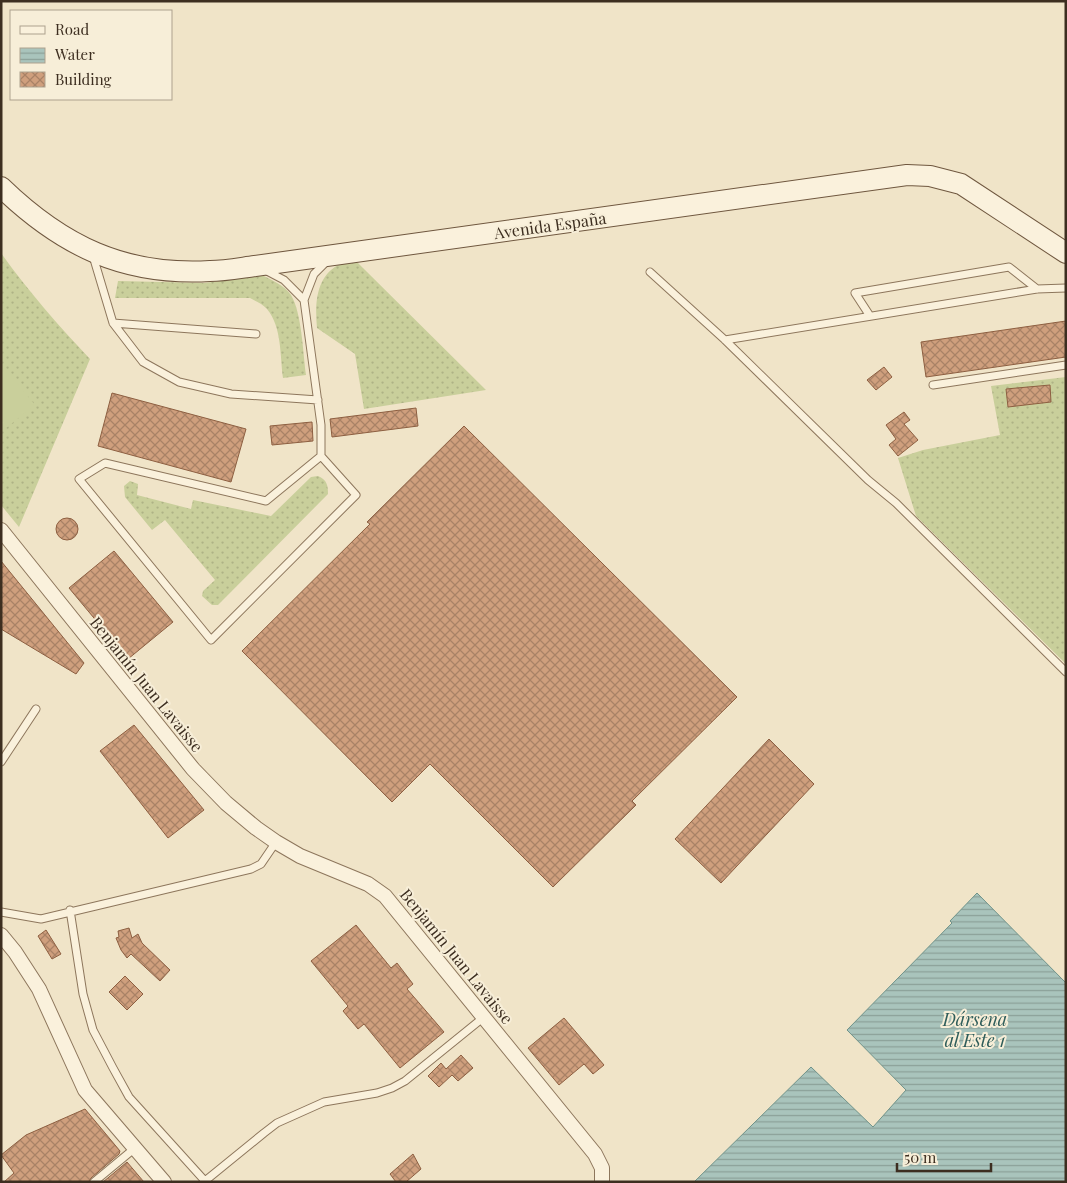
<svg xmlns="http://www.w3.org/2000/svg" width="1067" height="1183" viewBox="0 0 1067 1183" font-family="'Playfair Display',serif">
<style>
.grass{fill:url(#grass-dots)}
.park{fill:#c9cf9b}
.water{fill:url(#water-rules);stroke:#6f938a}
.building{fill:url(#building-cross-hatch);stroke:#8d5f41}
.lines{fill:none;stroke-linecap:round;stroke-linejoin:round}
.lane-casing{stroke:#8d765c;stroke-width:9}
.street-casing{stroke:#8d765c;stroke-width:16}
.secondary-casing{stroke:#6f573f;stroke-width:22}
.lane{stroke:#faf1dc;stroke-width:7}
.street{stroke:#faf1dc;stroke-width:14}
.secondary{stroke:#faf1dc;stroke-width:20}
.labels{text-anchor:middle;dominant-baseline:central;stroke-width:4;stroke-linejoin:round;paint-order:stroke}
.street-label{font-size:16px;fill:#3d2e20;stroke:#f7eed8}
.water-label{font-size:18px;font-style:italic;fill:#2f5d5a;stroke:#f7eed8}
</style>
<defs>
<pattern id="grass-dots" width="8" height="8" patternUnits="userSpaceOnUse" patternTransform="scale(1.25)"><rect width="8" height="8" fill="#c9cf9b"/><path d="M2 2h.1M6 6h.1" fill="none" stroke="#aeb285" stroke-width="1.8" stroke-linecap="round"/></pattern>
<pattern id="water-rules" width="6" height="5" patternUnits="userSpaceOnUse" patternTransform="scale(1.25)"><rect width="6" height="5" fill="#a9c4bc"/><path d="M0 2.5h6" fill="none" stroke="#8ba098"/></pattern>
<pattern id="building-cross-hatch" width="8" height="8" patternUnits="userSpaceOnUse" patternTransform="scale(1.25)"><rect width="8" height="8" fill="#cf9f7d"/><path d="M0 0l8 8M0 8l8-8" fill="none" stroke="#a98266"/></pattern>
</defs>
<rect width="100%" height="100%" fill="#f0e4c8"/>
<path class="grass" d="M 1,253 C 28,291 58,325 90,359 L 19,527 L 1,505 Z
M 357,262 L 363,268 L 486,390 L 364,409 L 355,354 L 317,328 C 315,306 315,278 338,265 C 343,263 351,263 357,262 Z
M 262,275 C 272,280 285,286 291,295 C 302,313 303,354 306,375 L 283,378 C 280,356 282,327 267,309 C 263,304 255,301 250,298 L 115,298 L 118,281 L 205,283 Z
M 1066,377 L 1066,664 L 916,516 L 898,458 L 923,450 L 1000,435 L 991,386 Z
M 318,476 C 327,480 328,485 328,494 L 218,605 L 212,605 L 202,596 L 203,591 L 215,580 L 165,520 L 152,530 L 125,497 L 124,486 L 130,481 L 138,484 L 137,495 L 191,509 L 193,500 L 271,516 L 311,477 Z"/>
<path class="park" d="M 1,363 L 35,405 L 1,432 Z"/>
<path class="water" d="M 977,893 L 1066,983 L 1066,1182 L 694,1182 L 811,1067 L 873,1127 L 906,1090 L 847,1030 L 952,923 L 950,921 Z"/>
<path class="building" d="M 1066,321 L 1066,357 L 926,377 L 921,342 Z
M 884,367 L 892,377 L 876,390 L 867,380 Z
M 1050,385 L 1051,402 L 1008,407 L 1006,389 Z
M 112,393 L 246,429 L 231,482 L 98,446 Z
M 416,408 L 418,426 L 332,437 L 330,419 Z
M 904,412 L 910,420 L 904,424 L 918,440 L 898,456 L 889,445 L 896,439 L 886,425 Z
M 312,422 L 313,441 L 272,445 L 270,426 Z
M 464,426 L 737,697 L 632,801 L 636,805 L 553,887 L 430,764 L 392,802 L 242,651 L 370,524 L 367,522 Z
M56 529a11 11 0 1 1 22 0a11 11 0 1 1-22 0Z
M 114,551 L 173,622 L 128,659 L 69,588 Z
M 1,561 L 84,663 L 76,674 L 1,629 Z
M 134,725 L 204,810 L 168,838 L 100,751 Z
M 769,739 L 814,784 L 721,883 L 675,839 Z
M 356,925 L 391,968 L 397,963 L 413,984 L 407,989 L 444,1032 L 400,1068 L 364,1024 L 358,1029 L 343,1011 L 348,1006 L 311,961 Z
M 129,928 L 132,938 L 138,934 L 142,943 L 170,970 L 160,981 L 131,954 L 127,958 L 121,950 L 116,938 L 119,937 L 118,931 Z
M 46,930 L 61,954 L 52,959 L 38,936 Z
M 125,976 L 143,994 L 127,1010 L 109,992 Z
M 564,1018 L 604,1065 L 593,1074 L 584,1064 L 559,1085 L 528,1048 Z
M 461,1055 L 473,1068 L 458,1081 L 452,1075 L 439,1087 L 428,1076 L 441,1063 L 446,1069 Z
M 85,1109 L 120,1151 L 119,1154 L 91,1178 L 89,1182 L 4,1182 L 14,1173 L 1,1155 L 26,1135 Z
M 413,1154 L 421,1169 L 406,1182 L 396,1182 L 390,1174 Z
M 127,1162 L 144,1182 L 103,1182 Z"/>
<g class="lines">
<defs>
<path id="lane" d="M 93,256 L 113,323 L 143,362 L 179,382 L 231,394 L 318,400
M 265,270 L 284,280 L 304,300
M 650,272 L 725,340 L 868,480 L 896,503 L 1066,672
M 870,316 L 855,293 L 1009,267 L 1037,289
M 113,323 L 256,334
M 725,340 L 1037,289 L 1066,288
M 933,385 L 1066,365
M 321,456 L 266,501 L 105,463 L 79,479 L 211,640 L 356,495 L 321,456 L 321,425 L 304,300 L 314,274 L 327,261
M 1,762 L 36,709
M 70,910 L 83,994 L 93,1030 L 113,1068 L 129,1097 L 205,1181 L 264,1133 L 277,1123 L 324,1102 L 377,1093 L 392,1088 L 405,1081 L 484,1017
M 1,912 L 41,919 L 251,869 L 261,864 L 276,842
M 94,1182 L 135,1148"/>
<path id="street" d="M 1,530 L 193,769 L 226,803 L 256,828 L 276,842 L 300,856 L 368,884 L 385,896 L 595,1154 L 602,1168 L 602,1182
M 1,935 L 15,952 L 39,989 L 85,1090 L 164,1182"/>
<path id="secondary" d="M 1,187 C 62,246 124,276 210,271 C 225,271 240,268 255,266 L 907,175 L 930,176 L 961,184 L 1066,253"/>
</defs>
<use href="#lane" class="lane-casing"/>
<use href="#street" class="street-casing"/>
<use href="#secondary" class="secondary-casing"/>
<use href="#lane" class="lane"/>
<use href="#street" class="street"/>
<use href="#secondary" class="secondary"/>
</g>
<g class="labels">
<g class="street-label">
<text transform="translate(550 225) rotate(-8)">Avenida España</text>
<text transform="translate(147 684) rotate(51)">Benjamín Juan Lavaisse</text>
<text transform="translate(457 956) rotate(51)">Benjamín Juan Lavaisse</text>
</g>
<g class="water-label">
<text x="975" y="1019">Dársena<tspan x="975" dy="21">al Este 1</tspan></text>
</g>
</g>
<rect width="1067" height="1183" fill="none" stroke="#3d2e20" stroke-width="5"/>
<rect x="10" y="10" width="162" height="90" fill="#f7eed8" stroke="#ada18e"/>
<rect x="20" y="26" width="25" height="8" fill="#faf1dc" stroke="#ada18e"/>
<text x="55" y="35" font-size="15" fill="#3d2e20">Road</text>
<rect x="20" y="48" width="25" height="15" fill="url(#water-rules)" stroke="#ada18e"/>
<text x="55" y="60" font-size="15" fill="#3d2e20">Water</text>
<rect x="20" y="72" width="25" height="15" fill="url(#building-cross-hatch)" stroke="#ada18e"/>
<text x="55" y="85" font-size="15" fill="#3d2e20">Building</text>
<path d="M897 1163v8h94v-8" fill="none" stroke="#3d2e20" stroke-width="2.5"/>
<text x="904" y="1163" font-size="15" fill="#3d2e20" stroke="#f7eed8" stroke-width="4" paint-order="stroke">50 m</text>
</svg>
